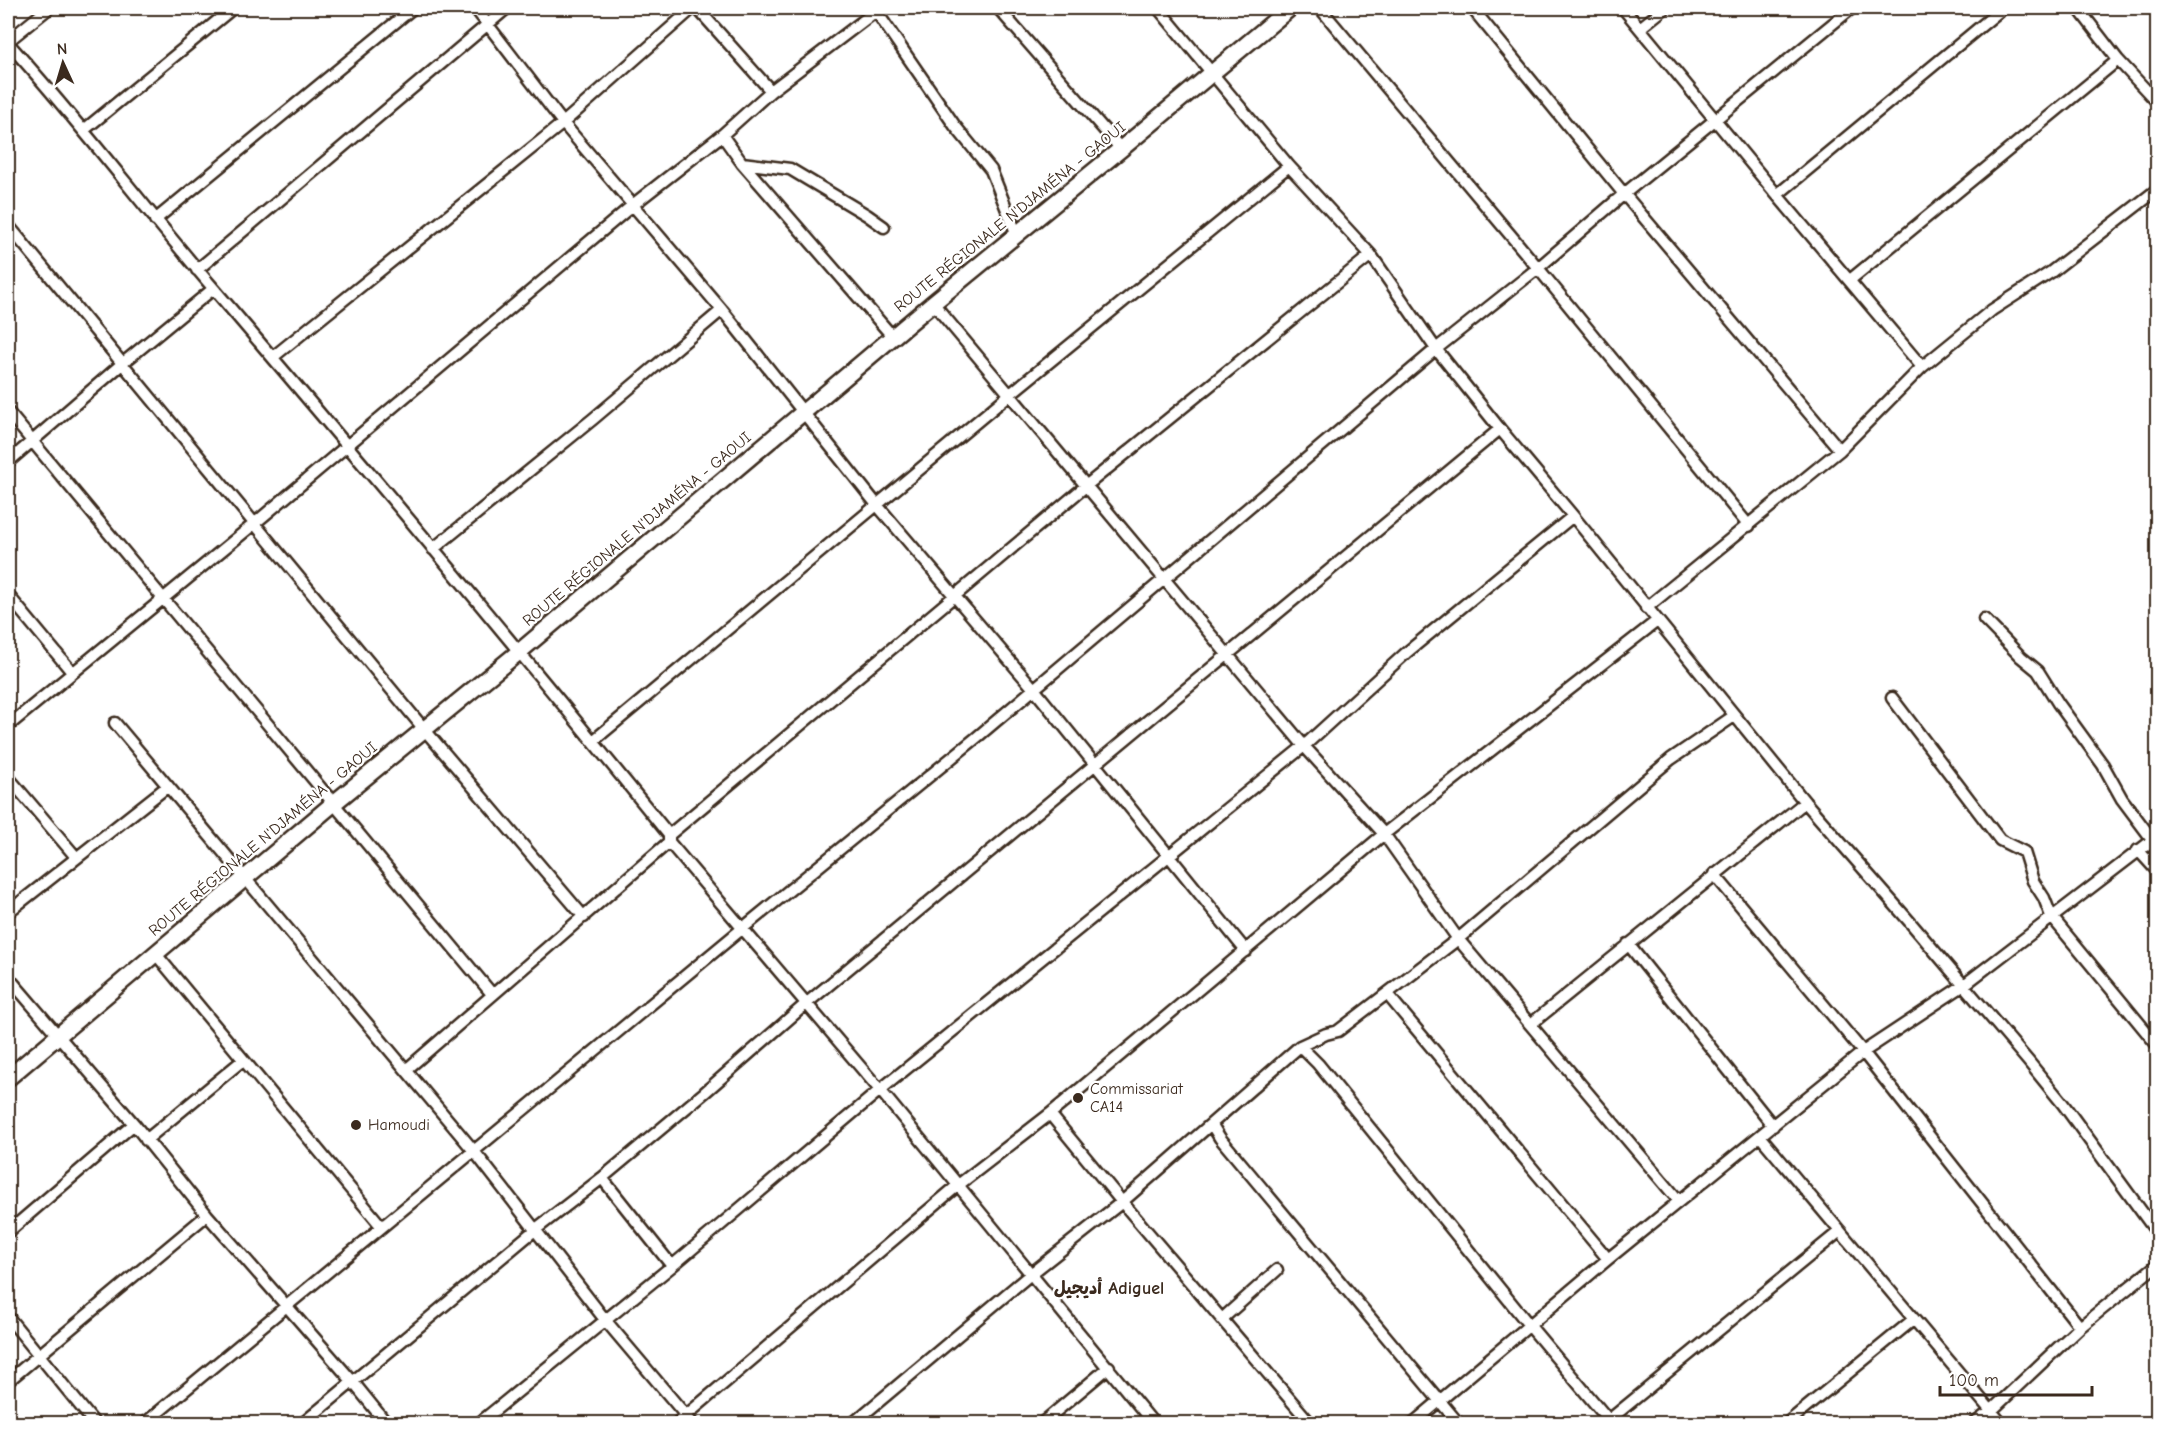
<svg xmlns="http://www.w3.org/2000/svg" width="2165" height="1431" viewBox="0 0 2165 1431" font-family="'Comic Neue','Playpen Sans Arabic',sans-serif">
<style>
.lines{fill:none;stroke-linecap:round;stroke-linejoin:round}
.street-casing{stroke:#3b2a1e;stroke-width:15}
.secondary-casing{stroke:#3b2a1e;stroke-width:20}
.street{stroke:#fff;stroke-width:10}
.secondary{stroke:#fff;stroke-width:15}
.poi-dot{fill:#3b2a1e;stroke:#fff;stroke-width:2}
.labels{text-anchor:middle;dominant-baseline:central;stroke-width:4.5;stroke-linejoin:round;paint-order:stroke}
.street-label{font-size:16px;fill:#3b2a1e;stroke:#fff}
.poi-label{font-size:16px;fill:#3b2a1e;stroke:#fff;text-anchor:start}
.neighbourhood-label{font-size:18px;font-weight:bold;fill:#3b2a1e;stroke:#fff}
</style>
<rect width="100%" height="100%" fill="#fff"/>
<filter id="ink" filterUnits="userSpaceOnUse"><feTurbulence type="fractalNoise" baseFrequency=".0167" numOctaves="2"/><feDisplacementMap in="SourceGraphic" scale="12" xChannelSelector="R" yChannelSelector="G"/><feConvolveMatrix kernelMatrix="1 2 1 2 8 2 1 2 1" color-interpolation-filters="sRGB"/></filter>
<g filter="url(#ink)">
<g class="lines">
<defs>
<path id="street" d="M 475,8 L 563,123 L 722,310 L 877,505 L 1034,689 L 1246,951
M 697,8 L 771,91
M 998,8 L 1121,149
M 1158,8 L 1289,166 L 1371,255 L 1436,349 L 1500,429 L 1573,516 L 1805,802 L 1909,921 L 2028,1061 L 2063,1104 L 2158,1234
M 1320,8 L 1538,268 L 1749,526
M 1472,8 L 1624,194 L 1840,450
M 1623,8 L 1777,195 L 1922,367
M 2078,8 L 2118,60 L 2158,103
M 876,11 L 955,126 L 991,170 L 1017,235
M 1640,28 L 1665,8
M 8,41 L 49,8
M 8,43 C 80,122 144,208 214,289 C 368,469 520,651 669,835 L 669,842 L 880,1090 L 1154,1424
M 84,130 L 233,8
M 722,135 L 742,163 L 893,337
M 742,163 L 790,169 L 867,215 L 884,227
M 1777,195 L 2003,8
M 155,220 L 413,8
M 8,225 L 424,729 L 584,917
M 197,270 L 507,8
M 1850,280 L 2118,60
M 933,303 L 1304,746 L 1384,834 L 1458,939 L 1679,1201
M 273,357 L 563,123 L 693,8
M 8,412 L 492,994
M 8,462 L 123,363 L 213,289
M 433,549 L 593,419 L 722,310
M 8,595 L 72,672
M 1646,608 L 1840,450 L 1922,367 L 1992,310 L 2051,272 L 2158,189
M 1984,619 L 2021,657 L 2038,671 L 2058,703 L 2103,765 L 2122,799 L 2152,839
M 1892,698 L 2000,840 L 2024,852 L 2033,881 L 2044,898 L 2051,916 L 2158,1046
M 115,723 L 474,1151 L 606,1321 L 693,1424
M 8,726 L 254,524 L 634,204 L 722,135 L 771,91 L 880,8
M 593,741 L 1009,395 L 1289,166
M 8,777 L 76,857
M 669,835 L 1087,485 L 1371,255
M 2138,850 L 2158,872
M 1714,874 L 1863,1052 L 2080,1327
M 8,912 L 168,786
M 1628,944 L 1773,1126
M 155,953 L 382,1227
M 8,977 L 134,1124 L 207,1215 L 353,1382 L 387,1424
M 1387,994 L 1608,1259
M 1531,1024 L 1805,802
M 1300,1046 L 1318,1064 L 1529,1325 L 1612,1424
M 406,1070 L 669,842
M 1050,1114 L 1122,1202 L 1311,1424
M 1212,1125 L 1220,1138 L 1459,1424
M 1760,1136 L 2002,1424
M 146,1140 L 243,1060
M 602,1178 L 672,1266
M 8,1232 L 134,1124
M 8,1317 L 95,1424
M 1222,1319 L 1277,1270
M 8,1381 L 207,1215
M 1609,1420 L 1840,1231
M 144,1424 L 743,928 L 976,738 L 1436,349 L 1538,268 L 1624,194 L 1852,8
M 302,1424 L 536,1229 L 602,1178 L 704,1093 L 807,1003 L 1500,429
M 478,1424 L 672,1266 L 880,1090 L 1304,746 L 1406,653 L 1573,516
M 676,1424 L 957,1186 L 1050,1114 L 1384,834 L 1657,621
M 852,1424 L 1032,1273 L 1122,1202 L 1300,1046 L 1326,1034 L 1338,1031 L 1458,939 L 1671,759 L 1734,716
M 1041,1424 L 1109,1367
M 1412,1424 L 1608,1259 L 1863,1052 L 1964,985 L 2158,836
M 1786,1424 L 1914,1319
M 1974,1424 L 1991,1411 L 2080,1327 L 2158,1264"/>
<path id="secondary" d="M 8,1078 L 334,803 L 519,652 L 933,303 L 1121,149 L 1290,8"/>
</defs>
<use href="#street" class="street-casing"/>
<use href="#secondary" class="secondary-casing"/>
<use href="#street" class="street"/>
<use href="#secondary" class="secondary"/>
</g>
</g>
<g class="poi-dot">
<circle cx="1078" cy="1098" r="6"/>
<circle cx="356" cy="1125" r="6"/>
</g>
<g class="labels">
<g class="street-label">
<text transform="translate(1010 217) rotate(-39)">ROUTE RÉGIONALE N'DJAMÉNA - GAOUI</text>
<text transform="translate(637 529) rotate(-40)">ROUTE RÉGIONALE N'DJAMÉNA - GAOUI</text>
<text transform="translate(263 839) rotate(-40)">ROUTE RÉGIONALE N'DJAMÉNA - GAOUI</text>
</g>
<g class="poi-label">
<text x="1090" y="1089">Commissariat<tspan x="1090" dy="18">CA14</tspan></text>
<text x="368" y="1125">Hamoudi</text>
</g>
<g class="neighbourhood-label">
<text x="1109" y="1288">أديجيل Adiguel</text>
</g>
</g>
<rect width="2165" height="1431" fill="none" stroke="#fff" stroke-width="30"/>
<rect x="15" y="15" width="2135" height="1401" fill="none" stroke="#3b2a1e" stroke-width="2" filter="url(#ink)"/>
<g transform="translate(63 63) rotate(356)" stroke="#ffffff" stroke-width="4.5" paint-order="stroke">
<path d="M0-4.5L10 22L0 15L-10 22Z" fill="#3b2a1e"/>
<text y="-9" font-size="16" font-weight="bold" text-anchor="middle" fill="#3b2a1e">N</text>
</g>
<path d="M1940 1386v9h152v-9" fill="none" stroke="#3b2a1e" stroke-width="3"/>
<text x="1949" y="1386" font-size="18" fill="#3b2a1e" stroke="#ffffff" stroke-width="4.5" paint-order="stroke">100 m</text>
</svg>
